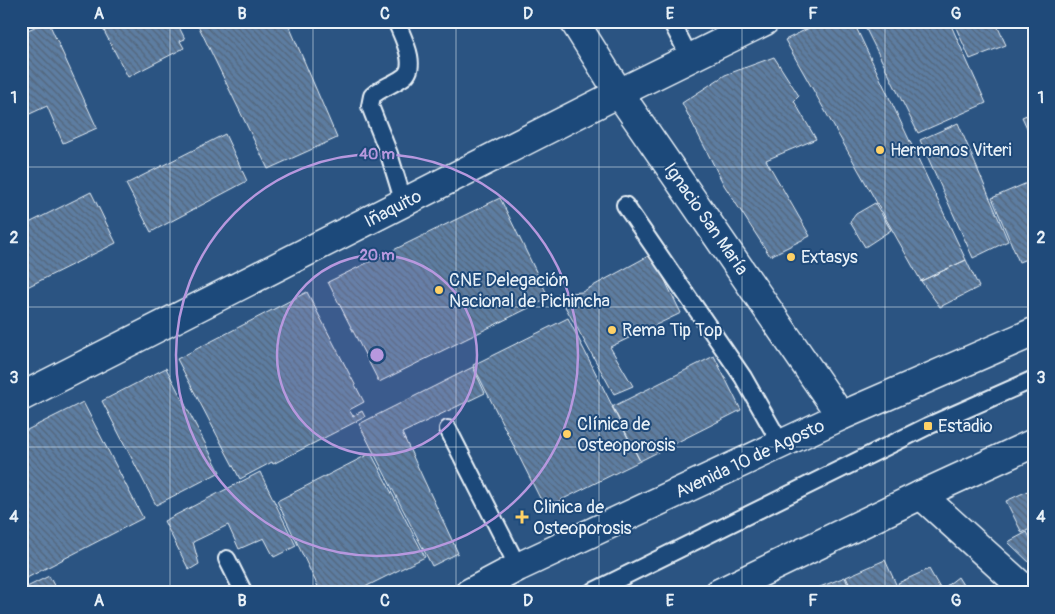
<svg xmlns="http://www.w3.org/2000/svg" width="1055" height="614" viewBox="0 0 1055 614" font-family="Pangolin,sans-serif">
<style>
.building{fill:url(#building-back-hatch);stroke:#e8f1f8}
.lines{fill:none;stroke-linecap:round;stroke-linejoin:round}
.service-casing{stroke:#e8f1f8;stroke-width:20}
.minor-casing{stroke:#e8f1f8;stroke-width:31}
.primary-casing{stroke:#e8f1f8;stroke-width:31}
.service{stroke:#1f4a7a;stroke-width:16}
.minor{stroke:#1f4a7a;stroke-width:28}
.primary{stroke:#1f4a7a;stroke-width:28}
.grid{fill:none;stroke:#e8f1f8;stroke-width:1;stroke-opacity:0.55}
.ring{fill:none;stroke:#b798de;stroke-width:2.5}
.poi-dot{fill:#ffd166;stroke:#1f4a7a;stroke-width:2}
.labels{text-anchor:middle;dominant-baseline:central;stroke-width:4;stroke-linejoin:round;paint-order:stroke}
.poi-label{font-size:18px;fill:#e8f1f8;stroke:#1f4a7a;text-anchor:start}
.street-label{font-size:18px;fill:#e8f1f8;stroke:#1f4a7a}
.centre{fill:#b798de;stroke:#1f4a7a;stroke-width:2.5}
.ring-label{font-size:15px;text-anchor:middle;font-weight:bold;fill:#b798de;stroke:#1f4a7a;stroke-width:4;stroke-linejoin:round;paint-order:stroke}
.neatline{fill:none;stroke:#e8f1f8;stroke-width:2}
.grid-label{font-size:16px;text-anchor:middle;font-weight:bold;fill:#e8f1f8}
</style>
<defs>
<pattern id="building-back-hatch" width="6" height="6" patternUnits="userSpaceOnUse" patternTransform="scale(1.25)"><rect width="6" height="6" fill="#5d7da1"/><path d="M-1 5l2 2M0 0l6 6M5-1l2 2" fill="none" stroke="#53657a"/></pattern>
</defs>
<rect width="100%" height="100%" fill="#2b5482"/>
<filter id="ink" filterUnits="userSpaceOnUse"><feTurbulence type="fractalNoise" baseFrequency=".02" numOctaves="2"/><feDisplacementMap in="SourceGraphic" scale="10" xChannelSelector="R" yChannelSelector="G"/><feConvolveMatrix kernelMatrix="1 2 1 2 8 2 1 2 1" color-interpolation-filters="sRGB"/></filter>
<g filter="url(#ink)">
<path class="building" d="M 48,21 L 97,128 L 63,143 L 47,106 L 21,118 L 21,33 Z
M 123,21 L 176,21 L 185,39 L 180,41 L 184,48 L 128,77 L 104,31 Z
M 196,21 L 287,21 L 337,138 L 268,169 Z
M 823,21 L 853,21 L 966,260 L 921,281 L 785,40 Z
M 862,21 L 949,21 L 986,103 L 918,133 Z
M 953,21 L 995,21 L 1006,45 L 970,59 Z
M 774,57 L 799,96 L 794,101 L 816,139 L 766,160 L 810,236 L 770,256 L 724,185 L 682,103 L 725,75 Z
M 1034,112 L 1034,143 L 1022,117 Z
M 958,123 L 1008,241 L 973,258 L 920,140 Z
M 225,134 L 247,181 L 151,232 L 126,184 Z
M 1034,180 L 1034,256 L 1019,262 L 992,198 Z
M 91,192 L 116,243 L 21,290 L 21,227 Z
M 500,198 L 549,298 L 379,382 L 328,282 Z
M 875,203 L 891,230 L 865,247 L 850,222 L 856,214 Z
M 652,254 L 681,313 L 610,347 L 633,386 L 614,394 L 558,294 L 582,292 Z
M 966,260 L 979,287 L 940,307 L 921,281 Z
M 307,292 L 364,402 L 349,410 L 353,416 L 362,411 L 365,417 L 273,464 L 272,462 L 240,479 L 177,359 Z
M 568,318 L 640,461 L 545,508 L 473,365 Z
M 714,356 L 741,410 L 640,461 L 612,407 Z
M 473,367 L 485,393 L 402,433 L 458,553 L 432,566 L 359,424 Z
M 166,368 L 220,472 L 156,505 L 102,401 Z
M 83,402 L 143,518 L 21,581 L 21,433 Z
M 371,453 L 425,557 L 353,593 L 321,593 L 277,501 Z
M 260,472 L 296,546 L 274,557 L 264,538 L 239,549 L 228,525 L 193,542 L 199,564 L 189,570 L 164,521 Z
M 1034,488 L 1034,536 L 1030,529 L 1022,533 L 1006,501 Z
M 1027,532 L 1034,545 L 1034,567 L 1008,542 Z
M 885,560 L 900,593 L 853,593 L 846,577 Z
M 929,569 L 941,590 L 958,577 L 968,593 L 903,593 L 898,583 Z
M 49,576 L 58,593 L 21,593 L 21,590 Z
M 845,577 L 851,593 L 805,593 Z"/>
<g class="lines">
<defs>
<path id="service" d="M 396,21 C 402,36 420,68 402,78 C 392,85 381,88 372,96 L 370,106 L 389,154 L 404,203
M 671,21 L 690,58
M 625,205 L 743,377 L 781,444
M 448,429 L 518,567
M 227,559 L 244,593
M 590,593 L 928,426 L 1034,379"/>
<path id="minor" d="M 574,21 L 619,93 L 841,416
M 21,397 L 619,93 L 765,21
M 921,495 L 1029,593"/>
<path id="primary" d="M 469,593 L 518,567 L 841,416 L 1034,332
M 719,593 L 921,495 L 1034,443"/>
</defs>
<use href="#service" class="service-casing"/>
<use href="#minor" class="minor-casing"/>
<use href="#primary" class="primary-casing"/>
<use href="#service" class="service"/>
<use href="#minor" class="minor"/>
<use href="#primary" class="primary"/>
</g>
</g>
<path class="grid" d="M 170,21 L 170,593M 313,21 L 313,593M 456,21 L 456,593M 599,21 L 599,593M 742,21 L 742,593M 885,21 L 885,593M 21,167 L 1034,167M 21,307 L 1034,307M 21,447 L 1034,447"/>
<circle cx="377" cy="355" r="100" fill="#b798de" fill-opacity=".12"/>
<g class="ring">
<circle cx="377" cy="355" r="100"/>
<circle cx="377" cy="355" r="201"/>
</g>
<g class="poi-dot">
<circle cx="880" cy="150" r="5"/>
<circle cx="791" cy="257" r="5"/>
<circle cx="439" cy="290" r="5"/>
<circle cx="612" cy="330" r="5"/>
<rect x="923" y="421" width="10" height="10" rx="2.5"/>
<circle cx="567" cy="434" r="5"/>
<path d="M519.5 509.5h5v5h5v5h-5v5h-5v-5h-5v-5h5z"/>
</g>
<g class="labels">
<g class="poi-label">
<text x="890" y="150">Hermanos Viteri</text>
<text x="801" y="257">Extasys</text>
<text x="449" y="280">CNE Delegación<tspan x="449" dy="21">Nacional de Pichincha</tspan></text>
<text x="622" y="330">Rema Tip Top</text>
<text x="577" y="424">Clínica de<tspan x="577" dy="21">Osteoporosis</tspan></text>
<text x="938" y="426">Estadio</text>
<text x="533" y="507">Clinica de<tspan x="533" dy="21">Osteoporosis</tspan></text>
</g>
<g class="street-label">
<text transform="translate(393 209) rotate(-27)">Iñaquito</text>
<text transform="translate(706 219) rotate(55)">Ignacio San María</text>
<text transform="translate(750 459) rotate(-25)">Avenida 10 de Agosto</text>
</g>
</g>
<circle cx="377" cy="355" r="8" class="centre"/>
<g class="ring-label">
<text x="377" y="159">40 m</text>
<text x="377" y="260">20 m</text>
</g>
<rect width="1055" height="614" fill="none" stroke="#1f4a7a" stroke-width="55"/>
<rect x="28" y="28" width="1000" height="558" class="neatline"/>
<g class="grid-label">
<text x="99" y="19">A</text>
<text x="242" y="19">B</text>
<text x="385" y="19">C</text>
<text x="528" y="19">D</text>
<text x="670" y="19">E</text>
<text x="813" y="19">F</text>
<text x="956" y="19">G</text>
<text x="14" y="103">1</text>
<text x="1041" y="103">1</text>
<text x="14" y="243">2</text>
<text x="1041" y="243">2</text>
<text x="14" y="383">3</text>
<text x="1041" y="383">3</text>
<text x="14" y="522">4</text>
<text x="1041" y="522">4</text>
<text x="99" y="606">A</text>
<text x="242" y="606">B</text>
<text x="385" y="606">C</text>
<text x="528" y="606">D</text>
<text x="670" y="606">E</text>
<text x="813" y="606">F</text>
<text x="956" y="606">G</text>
</g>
</svg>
